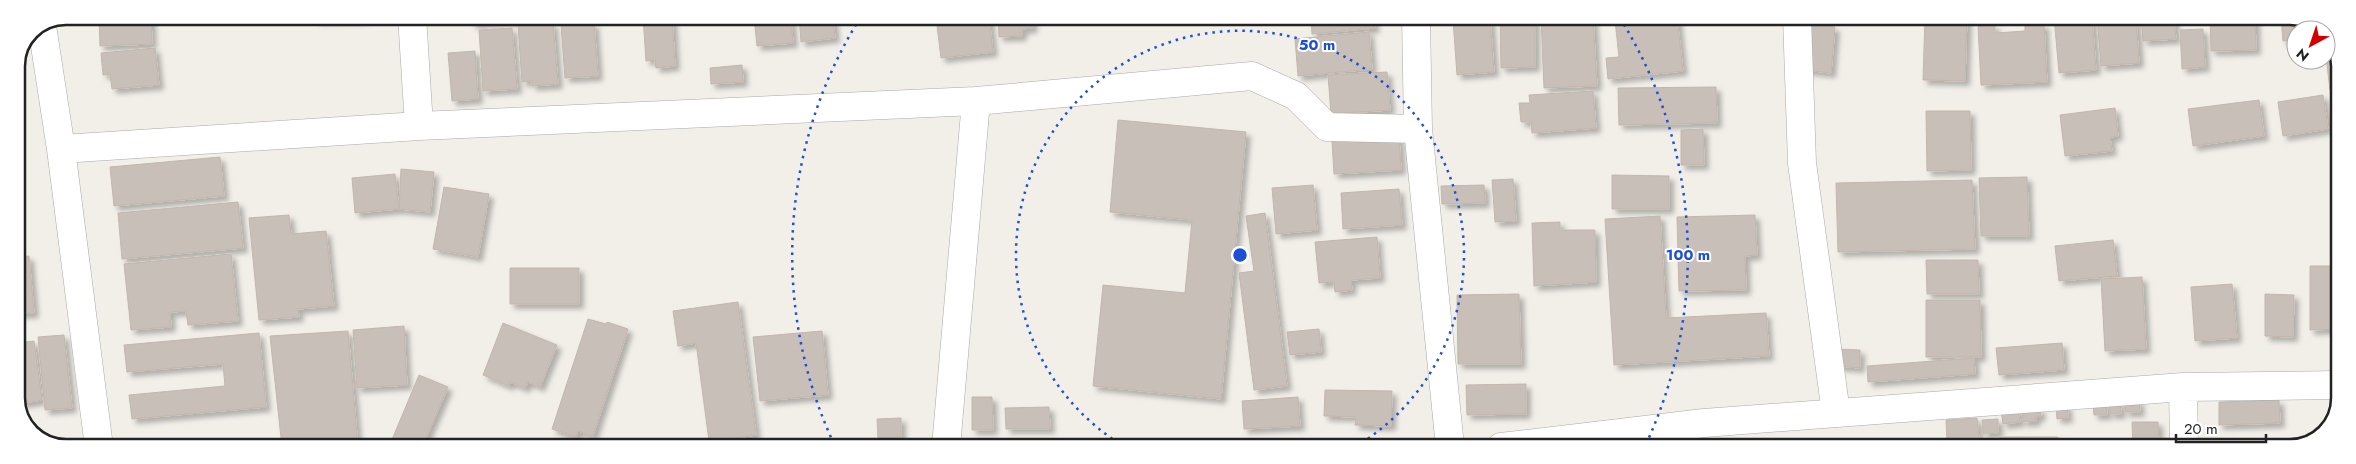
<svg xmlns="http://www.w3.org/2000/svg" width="2356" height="464" viewBox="0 0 2356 464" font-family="Jost,sans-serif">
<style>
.building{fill:#c7bfb8;stroke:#c4b6ab;filter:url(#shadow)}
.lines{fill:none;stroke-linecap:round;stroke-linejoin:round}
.minor-casing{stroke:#a9a9a9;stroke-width:29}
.minor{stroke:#fff;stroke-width:28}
.ring{fill:none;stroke:#1d4ed8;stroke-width:2.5;stroke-dasharray:2.5 5}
.rim{fill:none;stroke:#222;stroke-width:2.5}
.centre{fill:#1d4ed8;stroke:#fff;stroke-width:2.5}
.ring-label{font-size:15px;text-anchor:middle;font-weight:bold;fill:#1d4ed8;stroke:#fff;stroke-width:4;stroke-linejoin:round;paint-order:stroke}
</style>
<defs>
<filter id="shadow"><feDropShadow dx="4.5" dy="4.5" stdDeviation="2.5" flood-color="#0004"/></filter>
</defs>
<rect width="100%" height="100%" fill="#f2efe9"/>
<path class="building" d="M 99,16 L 151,16 L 152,44 L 100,46 Z
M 316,16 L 364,16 L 364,19 L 316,20 Z
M 471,16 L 586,16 L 472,24 Z
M 643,16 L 672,16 L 675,66 L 656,68 L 655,60 L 646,61 Z
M 754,17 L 791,17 L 793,43 L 757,46 Z
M 799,17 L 833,17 L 835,38 L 801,42 Z
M 936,17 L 989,17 L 993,52 L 941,58 Z
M 998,17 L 1032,17 L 1033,28 L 1022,29 L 1022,36 L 999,37 Z
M 1311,17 L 1373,17 L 1375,28 L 1312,34 Z
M 1490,17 L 1494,72 L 1457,75 L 1453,19 Z
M 1541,17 L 1593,17 L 1597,86 L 1544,88 Z
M 1647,17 L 1677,17 L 1683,71 L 1608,79 L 1606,58 L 1619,57 L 1615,20 Z
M 1925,17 L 1967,17 L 1965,81 L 1923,80 Z
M 2054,17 L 2092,17 L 2096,70 L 2059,73 Z
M 2097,17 L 2136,17 L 2139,63 L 2101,66 Z
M 2141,17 L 2174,17 L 2176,39 L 2143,41 Z
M 2210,17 L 2255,17 L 2256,50 L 2211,51 Z
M 2281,17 L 2299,17 L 2322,30 L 2296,30 L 2296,40 L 2283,41 Z
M 1500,19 L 1535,19 L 1535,67 L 1501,68 Z
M 553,23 L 558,84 L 532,86 L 532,81 L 522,82 L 518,25 Z
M 594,23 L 598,76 L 565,78 L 561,25 Z
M 1808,24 L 1835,27 L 1831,73 L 1804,70 Z
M 2044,24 L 2047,82 L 1981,85 L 1978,26 L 1995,25 L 1995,33 L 2025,31 L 2025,25 Z
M 512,28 L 517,89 L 483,91 L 479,30 Z
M 2203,29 L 2205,67 L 2182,69 L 2180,30 Z
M 1369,32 L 1372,69 L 1298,76 L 1295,39 Z
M 155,48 L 159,85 L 112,89 L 110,74 L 103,75 L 101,53 Z
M 475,51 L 478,99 L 452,101 L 448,53 Z
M 2337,54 L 2339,60 L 2339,88 L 2330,90 L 2326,56 Z
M 742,65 L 743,82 L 711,84 L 710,68 Z
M 1387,72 L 1390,110 L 1331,114 L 1328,75 Z
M 1716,87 L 1717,123 L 1619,125 L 1618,88 Z
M 1593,91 L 1596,128 L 1532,133 L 1531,122 L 1521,122 L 1519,103 L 1530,103 L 1529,95 Z
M 2323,95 L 2328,129 L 2283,136 L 2278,102 Z
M 2259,100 L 2264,136 L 2193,146 L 2188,109 Z
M 2115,108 L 2118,136 L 2110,137 L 2112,151 L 2065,156 L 2060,115 Z
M 1926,111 L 1970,111 L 1971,170 L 1927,171 Z
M 1118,120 L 1246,132 L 1221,399 L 1093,386 L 1103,285 L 1185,293 L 1192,220 L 1110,212 Z
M 1703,129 L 1704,165 L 1681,165 L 1681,130 Z
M 1399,136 L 1401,170 L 1334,174 L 1332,141 Z
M 220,157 L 224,196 L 114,206 L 110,167 Z
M 401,169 L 434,172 L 430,212 L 399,209 Z
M 395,174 L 399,209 L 355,213 L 352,178 Z
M 1612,175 L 1669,176 L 1669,209 L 1612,209 Z
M 2027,177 L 2029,236 L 1981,236 L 1979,178 Z
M 1513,179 L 1516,221 L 1495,222 L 1492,180 Z
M 1972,180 L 1975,249 L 1838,252 L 1836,183 Z
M 1313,185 L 1317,230 L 1276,234 L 1272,188 Z
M 1484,185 L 1485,203 L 1442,204 L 1441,186 Z
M 444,187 L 489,194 L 478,257 L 433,249 Z
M 1399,189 L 1402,225 L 1343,229 L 1341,193 Z
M 238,202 L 243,248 L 122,259 L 118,213 Z
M 1265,213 L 1287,386 L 1254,390 L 1239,273 L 1254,271 L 1246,216 Z
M 289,215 L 291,234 L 326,231 L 334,306 L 298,309 L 299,317 L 259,320 L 249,218 Z
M 1755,215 L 1757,255 L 1745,256 L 1746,290 L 1679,291 L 1677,217 Z
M 1660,216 L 1666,318 L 1766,313 L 1769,356 L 1614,365 L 1605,219 Z
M 1560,222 L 1560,230 L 1595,230 L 1596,282 L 1534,286 L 1532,223 Z
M 1377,237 L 1380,278 L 1351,280 L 1352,290 L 1335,292 L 1334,282 L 1319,283 L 1315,242 Z
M 2113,240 L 2117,276 L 2059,281 L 2055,246 Z
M 231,254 L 238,321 L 188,325 L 186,311 L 170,312 L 171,327 L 131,330 L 124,264 Z
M 29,256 L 34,313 L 17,314 L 16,257 Z
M 1926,260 L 1978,260 L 1979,294 L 1927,294 Z
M 2310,266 L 2339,266 L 2339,329 L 2310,330 Z
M 510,268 L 579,268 L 579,304 L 510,304 Z
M 2142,277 L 2146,349 L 2105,351 L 2101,279 Z
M 2232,284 L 2237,338 L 2195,341 L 2191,287 Z
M 1519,294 L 1521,364 L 1458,364 L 1457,295 Z
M 2265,294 L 2294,295 L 2293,337 L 2265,336 Z
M 1926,300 L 1980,300 L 1981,357 L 1926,357 Z
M 738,302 L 756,435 L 722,440 L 723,447 L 692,447 L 692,443 L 709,441 L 696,343 L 678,346 L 673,311 Z
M 588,319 L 606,324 L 607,322 L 628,329 L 593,436 L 578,431 L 576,437 L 552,429 Z
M 503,323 L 557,345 L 540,387 L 528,382 L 525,388 L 510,382 L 509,386 L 483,375 Z
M 404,326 L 407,385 L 357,388 L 353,330 Z
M 1319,329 L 1321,352 L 1290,355 L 1287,332 Z
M 348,331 L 358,447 L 282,447 L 270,336 Z
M 822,331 L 828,395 L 760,401 L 753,337 Z
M 259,333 L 266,407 L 132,419 L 129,395 L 225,386 L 223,364 L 127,372 L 124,345 Z
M 64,335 L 72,408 L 45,410 L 38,337 Z
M 34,341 L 42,400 L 17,404 L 17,343 Z
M 2062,343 L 2064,370 L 1999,375 L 1996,348 Z
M 1836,349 L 1860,350 L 1860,368 L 1835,366 Z
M 1974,358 L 1975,374 L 1868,382 L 1867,366 Z
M 419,375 L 448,387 L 422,447 L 403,447 L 391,442 Z
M 1526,384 L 1526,414 L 1467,415 L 1466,385 Z
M 1325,390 L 1392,391 L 1391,426 L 1355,425 L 1356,417 L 1324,416 Z
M 972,397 L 992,397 L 993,430 L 972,430 Z
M 1298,397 L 1300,426 L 1244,429 L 1242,401 Z
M 2139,400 L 2140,412 L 2125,412 L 2124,401 Z
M 2279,400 L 2280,423 L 2219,425 L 2219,402 Z
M 2120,401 L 2121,414 L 2110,414 L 2109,402 Z
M 2106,402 L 2107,415 L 2094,415 L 2093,403 Z
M 2067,405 L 2068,418 L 2057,419 L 2056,406 Z
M 1049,407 L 1050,429 L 1006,429 L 1005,408 Z
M 2018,408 L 2020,422 L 2003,424 L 2001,410 Z
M 2040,408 L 2041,416 L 2035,417 L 2036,421 L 2023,422 L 2022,409 Z
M 901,418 L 901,437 L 878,438 L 877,419 Z
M 1977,418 L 1979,439 L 1947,441 L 1946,420 Z
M 1998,419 L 1998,433 L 1983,434 L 1982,420 Z
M 2132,422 L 2158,422 L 2159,448 L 2133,448 Z
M 1999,437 L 2058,437 L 2058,448 L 1999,448 Z
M 1988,443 L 1988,448 L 1929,448 L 1929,444 Z"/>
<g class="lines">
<defs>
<path id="minor" d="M 412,16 L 419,126
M 1416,17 L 1418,129 L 1450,447
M 1797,17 L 1802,163 L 1836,413
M 42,26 L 61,149 L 99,447
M 976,101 L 1252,76 L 1296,96 L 1327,127 L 1418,129
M 61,149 L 419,126 L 976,101 L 946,447
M 2183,387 L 2184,448
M 1501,447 L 1704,423 L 2183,387 L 2339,385"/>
</defs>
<use href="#minor" class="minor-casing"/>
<use href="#minor" class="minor"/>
</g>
<g class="ring">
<path d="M1125 447A224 224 0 1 1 1355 447"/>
<path d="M834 444A448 448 0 0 1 860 18M1620 18A448 448 0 0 1 1646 444"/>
</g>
<path d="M0 0H2356V464H0ZM66 25H2290A41 41 0 0 1 2331 66V398A41 41 0 0 1 2290 439H66A41 41 0 0 1 25 398V66A41 41 0 0 1 66 25Z" fill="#fff" fill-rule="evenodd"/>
<path class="rim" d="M66 25H2290A41 41 0 0 1 2331 66V398A41 41 0 0 1 2290 439H66A41 41 0 0 1 25 398V66A41 41 0 0 1 66 25Z"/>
<circle cx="1240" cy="255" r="8" class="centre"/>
<g class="ring-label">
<text x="1317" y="50">50 m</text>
<text x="1688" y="260">100 m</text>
</g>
<g transform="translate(2311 45) rotate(220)"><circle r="24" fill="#ffffff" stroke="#a7a7a7"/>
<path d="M0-4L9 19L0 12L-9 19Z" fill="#d40000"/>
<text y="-8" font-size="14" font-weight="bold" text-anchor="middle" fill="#222222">N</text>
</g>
<path d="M2176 434v8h90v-8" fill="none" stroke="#222222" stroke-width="2.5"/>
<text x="2184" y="434" font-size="15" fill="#222222" stroke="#ffffff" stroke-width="4" paint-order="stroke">20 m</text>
</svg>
